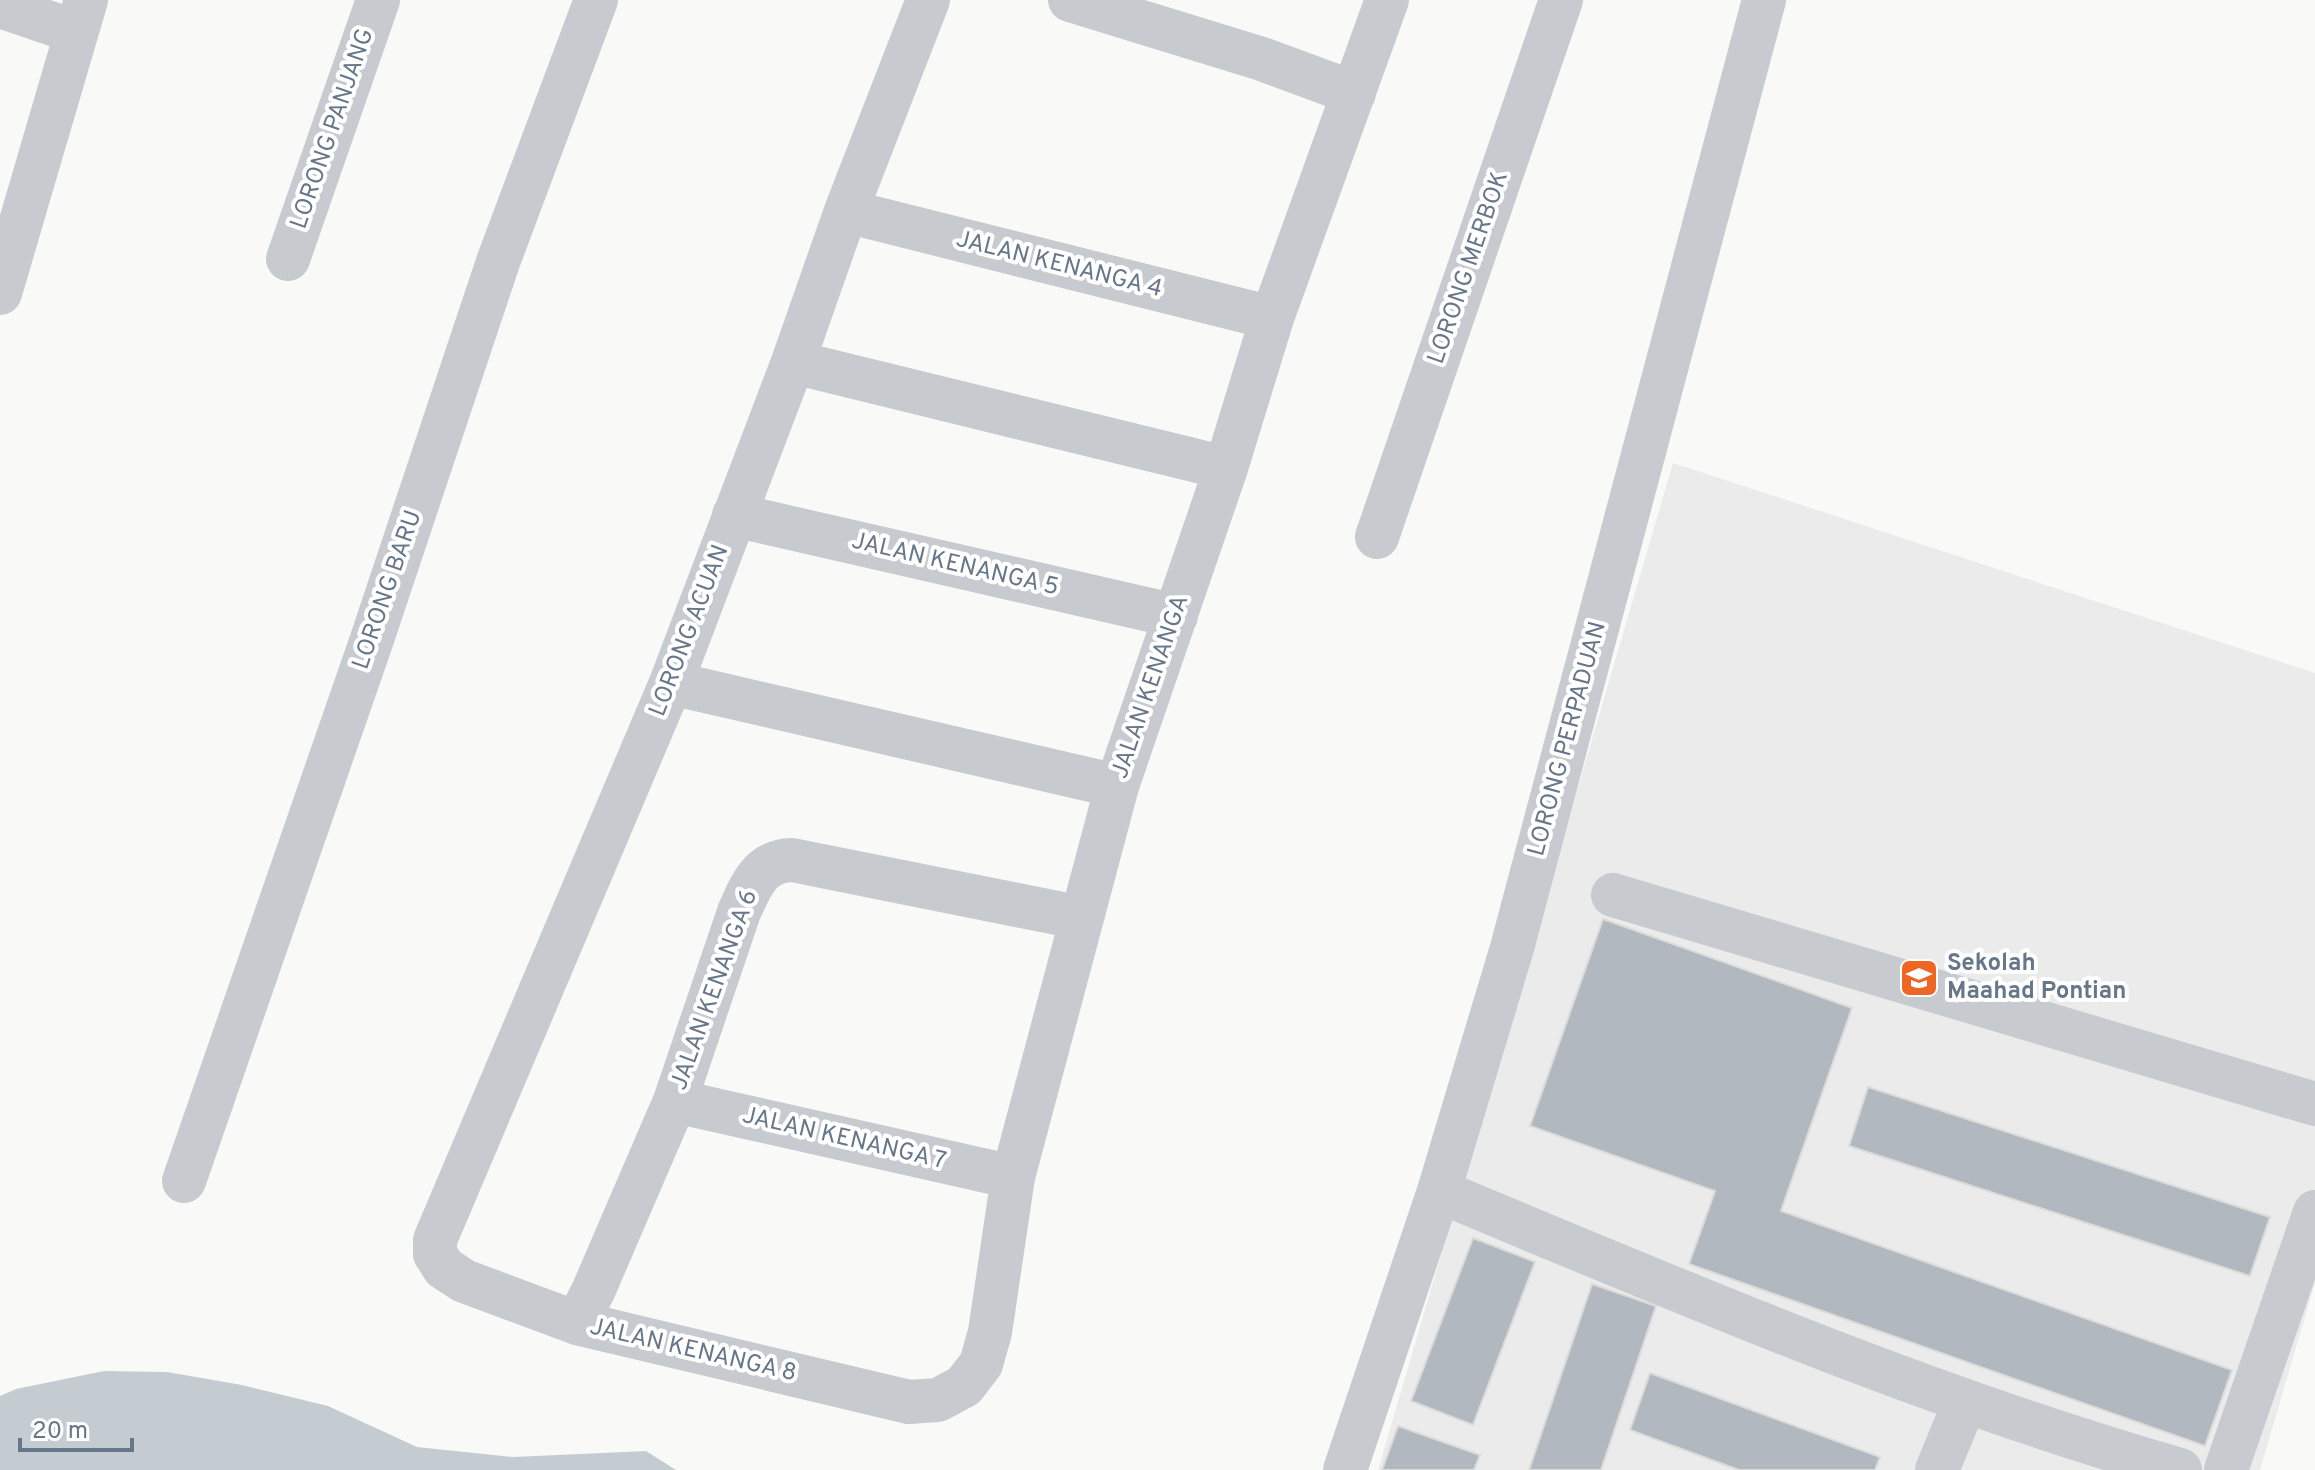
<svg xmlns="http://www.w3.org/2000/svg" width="2315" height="1470" viewBox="0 0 2315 1470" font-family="Overpass,sans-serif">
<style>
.built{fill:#eaebea}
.water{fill:#c4ccd2}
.building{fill:#b1b8bf;stroke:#dbdbd9;stroke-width:2}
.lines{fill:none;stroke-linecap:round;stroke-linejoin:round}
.minor{stroke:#c7cacf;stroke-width:44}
.labels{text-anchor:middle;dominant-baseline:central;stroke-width:8;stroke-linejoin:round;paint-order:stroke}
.street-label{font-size:24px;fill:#67778a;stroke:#fff}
.poi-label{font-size:24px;font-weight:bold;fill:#67778a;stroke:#fff;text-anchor:start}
</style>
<rect width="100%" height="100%" fill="#f9faf7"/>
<path class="built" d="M 1673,463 L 2315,673 L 2315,1283 L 2260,1470 L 1378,1470 Z"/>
<path class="water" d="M 104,1371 L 167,1372 L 242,1385 L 328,1406 L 417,1447 L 513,1457 L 646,1451 L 676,1470 L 0,1470 L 0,1396 L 16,1389 Z"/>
<path class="building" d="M 1603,919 L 1852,1008 L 1781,1211 L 2232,1370 L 2205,1446 L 1689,1264 L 1715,1191 L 1530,1126 Z
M 1868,1087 L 2270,1217 L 2250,1276 L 1849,1146 Z
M 1473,1238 L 1535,1262 L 1473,1425 L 1411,1401 Z
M 1592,1284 L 1656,1306 L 1601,1470 L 1529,1470 Z
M 1650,1373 L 1880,1457 L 1875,1470 L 1739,1470 L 1630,1430 Z
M 1398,1426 L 1480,1455 L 1474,1470 L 1382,1470 Z"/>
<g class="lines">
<path class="minor" d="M 928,0 L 846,211 L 793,362 L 671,683 L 435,1240 L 435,1254 L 444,1268 L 464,1281 L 577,1323 L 909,1402 L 938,1400 L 964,1386 L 981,1364 L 990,1332 L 1013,1177 L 1117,786 L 1226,468 L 1272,318 L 1387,0
M 1070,0 L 1262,59 L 1354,93
M 0,6 L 76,32
M 846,211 L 1272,318
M 288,259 L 378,0
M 0,293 L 86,0
M 793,362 L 1226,468
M 734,515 L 1176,616
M 1377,537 L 1561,0
M 671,683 L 1117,786
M 1613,895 L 2315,1104
M 675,1101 L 1013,1177
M 184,1181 L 371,642 L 498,262 L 596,0
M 1439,1191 C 1683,1293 1926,1397 2180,1470
M 577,1323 L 594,1289 L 675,1101 L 739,912 C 751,886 759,861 792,860 L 1082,918
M 1345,1470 L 1439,1191 L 1512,948 L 1764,0
M 1937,1470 L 1965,1402
M 2226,1470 L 2315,1212"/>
</g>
<defs>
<symbol id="school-square" viewBox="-11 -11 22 22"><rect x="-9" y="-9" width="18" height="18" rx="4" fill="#ed6624" stroke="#fff"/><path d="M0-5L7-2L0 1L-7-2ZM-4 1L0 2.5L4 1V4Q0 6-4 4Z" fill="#fff"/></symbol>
</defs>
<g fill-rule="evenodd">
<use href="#school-square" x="1897" y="956" width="44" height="44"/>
</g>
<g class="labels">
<g class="street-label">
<text transform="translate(333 129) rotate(-71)">LORONG PANJANG</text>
<text transform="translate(1059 265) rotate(14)">JALAN KENANGA 4</text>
<text transform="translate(1469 268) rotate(-71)">LORONG MERBOK</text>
<text transform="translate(955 565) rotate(13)">JALAN KENANGA 5</text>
<text transform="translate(388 590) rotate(-71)">LORONG BARU</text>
<text transform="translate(690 631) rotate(-69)">LORONG ACUAN</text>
<text transform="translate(1151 687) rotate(-71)">JALAN KENANGA</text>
<text transform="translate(1568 739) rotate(-75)">LORONG PERPADUAN</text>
<text transform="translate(715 990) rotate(-70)">JALAN KENANGA 6</text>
<text transform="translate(844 1139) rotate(13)">JALAN KENANGA 7</text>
<text transform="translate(693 1351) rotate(13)">JALAN KENANGA 8</text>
</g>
<g class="poi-label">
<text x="1947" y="964">Sekolah<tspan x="1947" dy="28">Maahad Pontian</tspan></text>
</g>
</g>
<path d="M20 1438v12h112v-12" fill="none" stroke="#67778a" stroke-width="4"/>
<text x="32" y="1438" font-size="24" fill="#67778a" stroke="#ffffff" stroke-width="6" paint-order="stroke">20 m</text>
</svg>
